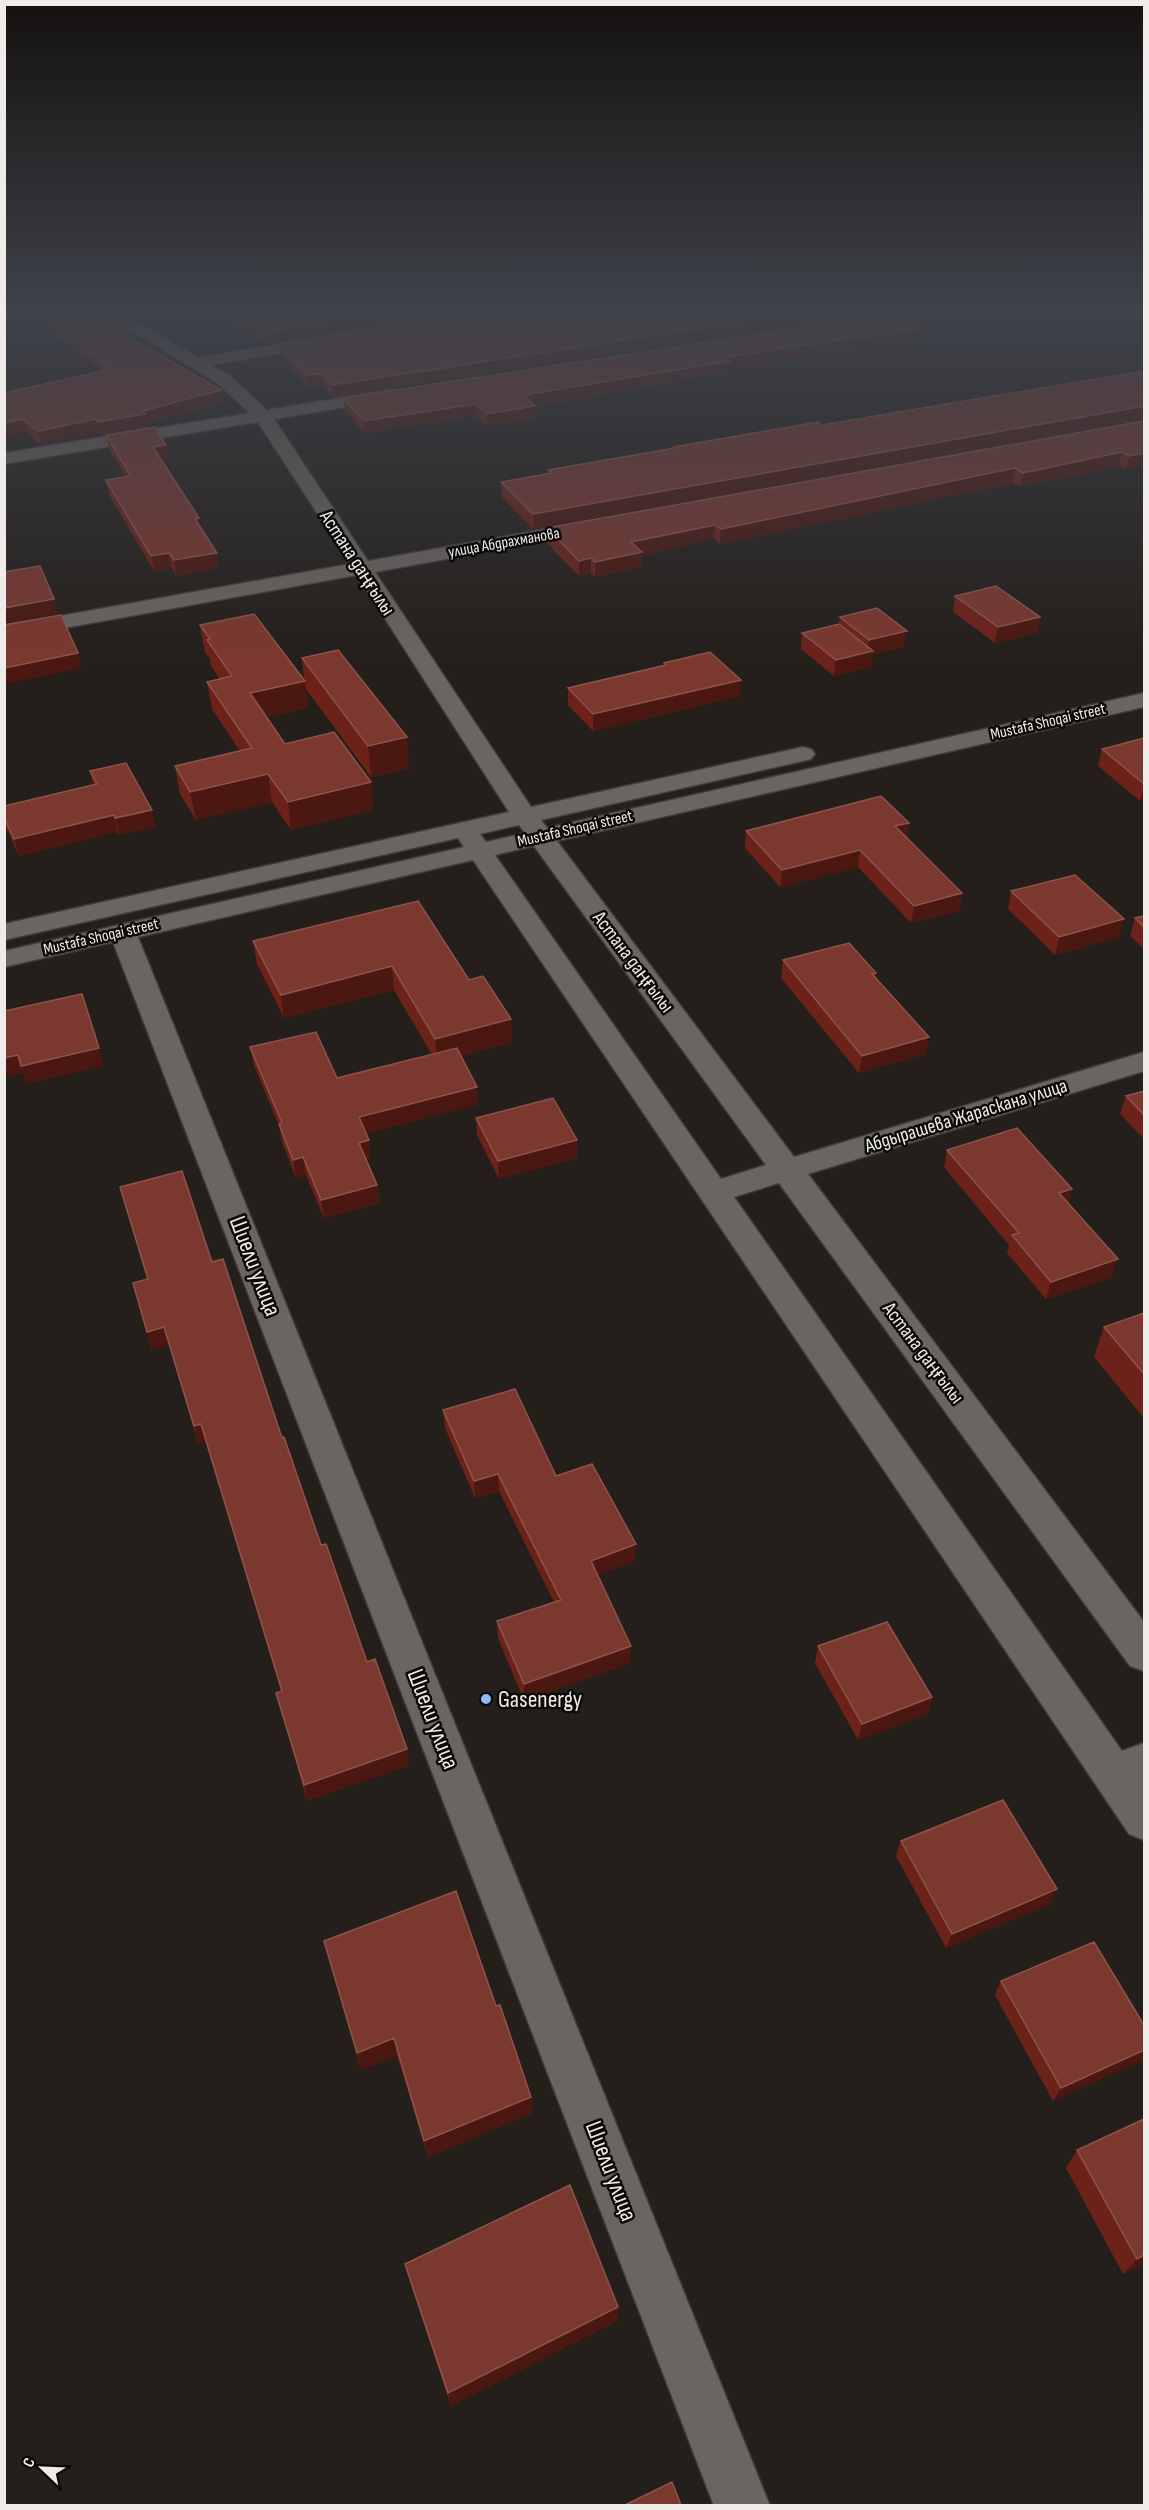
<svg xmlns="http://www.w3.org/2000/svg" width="1149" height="2510" viewBox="0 0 1149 2510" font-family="'Sofia Sans Condensed',sans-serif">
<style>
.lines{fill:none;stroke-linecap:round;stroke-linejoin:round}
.minor-casing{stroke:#3e3b38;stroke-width:3}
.minor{fill:#6a6560;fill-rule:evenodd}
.wall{fill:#6d2219}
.shaded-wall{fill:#4a1810}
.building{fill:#7b382f;stroke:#8d544c;stroke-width:1.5}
.poi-dot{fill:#8bb9fc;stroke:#0b0a08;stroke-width:2}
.labels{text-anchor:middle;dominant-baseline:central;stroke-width:5;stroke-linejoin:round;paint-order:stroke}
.far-street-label{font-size:16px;fill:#eeebe8;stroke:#0b0a08}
.street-label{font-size:20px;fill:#eeebe8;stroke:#0b0a08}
.near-street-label{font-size:24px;fill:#eeebe8;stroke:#0b0a08}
.near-poi-label{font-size:24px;fill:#eeebe8;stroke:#0b0a08;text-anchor:start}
</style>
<rect width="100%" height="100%" fill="#241f1b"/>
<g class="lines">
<defs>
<path id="minor" d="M 19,306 L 50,306 L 48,309 L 4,319 L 4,309 Z
M 92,306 L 110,306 L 198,358 L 324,336 L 330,338 L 332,341 L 330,344 L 324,346 L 211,365 L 229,375 L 267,410 L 389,390 L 395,391 L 397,395 L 395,399 L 389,400 L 274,419 L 368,561 L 590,521 L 597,523 L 600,527 L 597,531 L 590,533 L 375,572 L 531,807 L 803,747 L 811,749 L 815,754 L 811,759 L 803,761 L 541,820 L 547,828 L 1144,693 L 1144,707 L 557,841 L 794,1157 L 1144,1052 L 1144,1071 L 808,1174 L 1144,1622 L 1144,1671 L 1130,1666 L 779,1183 L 734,1197 L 1122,1751 L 1144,1743 L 1144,1840 L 1129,1834 L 473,860 L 138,937 L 770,2506 L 714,2506 L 113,942 L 4,967 L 4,951 L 464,847 L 458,838 L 4,940 L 4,924 L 509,812 L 357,575 L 4,639 L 4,626 L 350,564 L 258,422 L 4,464 L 4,453 L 250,413 L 217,383 ZM 519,825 L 525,833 L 486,842 L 480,834 ZM 534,846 L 766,1165 L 721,1179 L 495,855 Z
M 935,306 L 973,306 L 966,311 L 858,328 L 850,323 L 858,318 Z"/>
</defs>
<use href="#minor" class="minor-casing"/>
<use href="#minor" class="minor"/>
</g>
<path class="wall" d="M 198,306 L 483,306 L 270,343 L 262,342 Z
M 1056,306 L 1128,306 L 1073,315 Z
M 1136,306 L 1144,306 L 1144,311 Z
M 880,312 L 333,397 L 323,386 L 308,387 L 280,355 L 279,344 Z
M 49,321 L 126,335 L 223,403 L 147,424 L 147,427 L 101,435 L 99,432 L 41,445 L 26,432 L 4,393 L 100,371 L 52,333 Z
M 923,340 L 731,368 L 730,373 L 535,406 L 536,418 L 487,426 L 477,416 L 364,433 L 345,410 L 343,398 Z
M 1144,371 L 1144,421 L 1144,420 L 533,529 L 502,497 L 501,482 L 548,474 L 548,470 L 674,449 L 674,447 L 822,425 Z
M 1144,421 L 1126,470 L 1119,466 L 1020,487 L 1013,483 L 720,544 L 714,539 L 642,555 L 641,567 L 595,577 L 591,573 L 579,576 L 547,543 L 547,528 Z
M 106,435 L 169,460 L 161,461 L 200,527 L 219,568 L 176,576 L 172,568 L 154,571 L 109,495 L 106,480 L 126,477 L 109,449 Z
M 955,596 L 1040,617 L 1037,633 L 995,643 L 953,612 Z
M 840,617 L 904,647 L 872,655 L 871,667 L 834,676 L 801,649 L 802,633 L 839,624 Z
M 200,625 L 304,679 L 302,658 L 409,768 L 371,777 L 306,689 L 308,708 L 266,717 L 285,744 L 371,782 L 373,810 L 291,830 L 272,802 L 196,820 L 180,794 L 175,766 L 240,751 L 212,709 L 207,682 L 220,679 L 211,666 L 210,659 L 205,652 Z
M 664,663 L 740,696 L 593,731 L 568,705 L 568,688 L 663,666 Z
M 1144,738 L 1144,799 L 1140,801 L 1098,766 L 1102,749 Z
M 90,771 L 155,827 L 119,835 L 117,832 L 19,856 L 4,823 L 4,806 L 93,785 Z
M 909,823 L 907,838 L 962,893 L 959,911 L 911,923 L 858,867 L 780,887 L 745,848 L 746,831 Z
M 1011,891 L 1119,937 L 1055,955 L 1008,909 Z
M 1144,916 L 1144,949 L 1130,936 L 1135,918 Z
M 253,941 L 469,980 L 511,1019 L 512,1042 L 461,1056 L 477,1087 L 478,1104 L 366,1133 L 371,1158 L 366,1160 L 377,1185 L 380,1203 L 324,1218 L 306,1175 L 296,1178 L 282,1142 L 279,1126 L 254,1065 L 250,1047 L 337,1078 L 432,1055 L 394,990 L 284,1018 L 257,964 Z
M 783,960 L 876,973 L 875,977 L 926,1054 L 859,1073 L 781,978 Z
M 1144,1091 L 1144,1139 L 1120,1114 L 1126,1096 Z
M 476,1118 L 577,1158 L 499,1179 L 477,1135 Z
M 947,1150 L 1072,1189 L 1068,1203 L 1112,1277 L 1046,1299 L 1007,1253 L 1009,1245 L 944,1167 Z
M 120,1187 L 212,1262 L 282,1438 L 321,1545 L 367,1662 L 409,1765 L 307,1801 L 276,1693 L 281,1691 L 205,1441 L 198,1443 L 169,1345 L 152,1350 L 133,1283 L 147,1279 Z
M 1144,1313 L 1144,1418 L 1094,1357 L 1104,1327 Z
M 443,1410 L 556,1476 L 635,1561 L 597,1575 L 630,1663 L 524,1701 L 498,1638 L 497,1621 L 554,1602 L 499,1491 L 475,1498 L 445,1428 Z
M 818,1646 L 932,1697 L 927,1714 L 858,1740 L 815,1663 Z
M 901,1841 L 1050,1904 L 946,1948 L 896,1856 Z
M 324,1941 L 496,2006 L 531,2097 L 532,2113 L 428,2157 L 397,2055 L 361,2070 Z
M 1001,1981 L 1144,2025 L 1053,2101 L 995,1995 Z
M 1144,2119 L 1144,2264 L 1123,2274 L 1066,2168 L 1077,2150 Z
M 405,2264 L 618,2307 L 617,2321 L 451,2406 L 409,2279 Z"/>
<path class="shaded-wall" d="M 417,306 L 483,306 L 270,343 L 268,332 Z
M 846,306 L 881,306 L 880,312 L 333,397 L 332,385 Z
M 1074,306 L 1128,306 L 1073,315 Z
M 924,328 L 923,340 L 731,368 L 730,373 L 524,407 L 524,395 L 725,357 Z
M 322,374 L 323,386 L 308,387 L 307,375 Z
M 221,390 L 223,403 L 147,424 L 147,427 L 101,435 L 98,422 Z
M 476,404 L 477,416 L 364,433 L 363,421 Z
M 535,406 L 536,418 L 487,426 L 487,414 Z
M 1144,406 L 1144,420 L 533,529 L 533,514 Z
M 23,419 L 26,432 L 4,437 L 4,423 Z
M 96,419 L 99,432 L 41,445 L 38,431 Z
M 166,445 L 169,460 L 155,462 L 153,447 Z
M 1122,452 L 1119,466 L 1020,487 L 1023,473 Z
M 1144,453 L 1144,466 L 1126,470 L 1129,456 Z
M 1015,468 L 1013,483 L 720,544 L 721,529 Z
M 199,518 L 201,533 L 195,519 Z
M 715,525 L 714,539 L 642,555 L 641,567 L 595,577 L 595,562 L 631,542 Z
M 169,553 L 172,568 L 154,571 L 151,556 Z
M 217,553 L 219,568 L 176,576 L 174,560 Z
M 591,558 L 591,573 L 579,576 L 579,561 Z
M 54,599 L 58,614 L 4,624 L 4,608 Z
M 1040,617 L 1037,633 L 995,643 L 998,627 Z
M 907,631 L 904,647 L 872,655 L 871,667 L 834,676 L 836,660 L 867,653 L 869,640 Z
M 78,653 L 81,668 L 6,684 L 8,692 L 4,692 L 4,668 Z
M 741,680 L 740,696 L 593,731 L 593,714 Z
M 305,681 L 308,708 L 254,720 L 250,693 Z
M 407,737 L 409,768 L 371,777 L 368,746 Z
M 268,774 L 272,802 L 196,820 L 190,792 Z
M 371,782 L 373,810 L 291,830 L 288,802 Z
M 1144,784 L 1144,799 L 1140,801 Z
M 152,810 L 155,827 L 119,835 L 115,818 Z
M 114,815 L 117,832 L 19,856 L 14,839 Z
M 909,823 L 906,840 L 895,826 Z
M 860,850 L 858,867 L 780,887 L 782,870 Z
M 962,893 L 959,911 L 911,923 L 914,906 Z
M 1124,919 L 1119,937 L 1055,955 L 1059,937 Z
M 392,966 L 394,990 L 284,1018 L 281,995 Z
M 511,1019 L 512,1042 L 437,1063 L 435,1039 Z
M 929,1037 L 926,1054 L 859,1073 L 862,1056 Z
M 99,1048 L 104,1066 L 26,1084 L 23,1073 L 4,1077 L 4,1058 L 18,1055 Z
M 477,1087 L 478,1104 L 361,1135 L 359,1117 Z
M 369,1140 L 371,1158 L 361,1161 L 359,1143 Z
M 577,1140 L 577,1158 L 499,1179 L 498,1161 Z
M 303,1157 L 306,1175 L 296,1178 L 293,1160 Z
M 377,1185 L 380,1203 L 324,1218 L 321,1200 Z
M 1072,1189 L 1067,1207 L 1059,1193 Z
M 1118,1259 L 1112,1277 L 1046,1299 L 1051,1282 Z
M 164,1327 L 169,1345 L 152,1350 L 147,1332 Z
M 201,1424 L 205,1441 L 198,1443 L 194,1426 Z
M 498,1474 L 499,1491 L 475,1498 L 474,1481 Z
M 636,1544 L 635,1561 L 590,1578 L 591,1561 Z
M 631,1646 L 630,1663 L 524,1701 L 524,1684 Z
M 932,1697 L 927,1714 L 858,1740 L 862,1724 Z
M 407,1749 L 409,1765 L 307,1801 L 304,1785 Z
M 1057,1889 L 1050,1904 L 946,1948 L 952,1934 Z
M 394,2038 L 397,2055 L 361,2070 L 357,2053 Z
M 1144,2050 L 1144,2060 L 1053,2101 L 1061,2088 Z
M 531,2097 L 532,2113 L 428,2157 L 424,2141 Z
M 1144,2255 L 1144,2264 L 1123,2274 L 1137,2259 Z
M 618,2307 L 617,2321 L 451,2406 L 448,2393 Z"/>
<path class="building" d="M 217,306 L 417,306 L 268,332 L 261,330 Z
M 500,306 L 846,306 L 332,385 L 322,374 L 307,375 L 279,344 Z
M 98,311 L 126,335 L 221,390 L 143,411 L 145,414 L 98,422 L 96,419 L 38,431 L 23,419 L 4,423 L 4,393 L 111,369 L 49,321 Z
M 898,313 L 924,328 L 725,357 L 731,361 L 524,395 L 535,406 L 487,414 L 476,404 L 363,421 L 343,398 Z
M 1144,371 L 1144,406 L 533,514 L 501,482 L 552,473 L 548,470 L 675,448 L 674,447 L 818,422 L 822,425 Z
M 1144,421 L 1144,453 L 1129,456 L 1122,452 L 1023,473 L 1015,468 L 721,529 L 715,525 L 631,542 L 642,552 L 595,562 L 591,558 L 579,561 L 547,528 Z
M 154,427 L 166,445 L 153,447 L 199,518 L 195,519 L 217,553 L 174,560 L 169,553 L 151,556 L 106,480 L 131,476 L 106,435 Z
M 40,566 L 54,599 L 4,608 L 4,572 Z
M 996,586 L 1040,617 L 998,627 L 955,596 Z
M 877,608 L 907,631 L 869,640 L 840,617 Z
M 254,614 L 305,681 L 250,693 L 285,744 L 334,732 L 371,782 L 288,802 L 268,774 L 190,792 L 175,766 L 252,748 L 207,682 L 232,676 L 207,640 L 210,639 L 200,625 Z
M 61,615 L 78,653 L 4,668 L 4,625 Z
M 839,624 L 873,651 L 836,660 L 802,633 Z
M 338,650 L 407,737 L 368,746 L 302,658 Z
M 710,652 L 741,680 L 593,714 L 568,688 L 666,665 L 664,663 Z
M 1144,738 L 1144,784 L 1102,749 Z
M 126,763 L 152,810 L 115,818 L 114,815 L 14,839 L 4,817 L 4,806 L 97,784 L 90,771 Z
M 881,796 L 909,823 L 895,826 L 962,893 L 914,906 L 860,850 L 782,870 L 746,831 Z
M 1075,875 L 1124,919 L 1059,937 L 1011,891 Z
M 418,901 L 469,980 L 483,976 L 511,1019 L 435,1039 L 392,966 L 281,995 L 253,941 Z
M 1144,916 L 1144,927 L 1135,918 Z
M 849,943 L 876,973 L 872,974 L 929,1037 L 862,1056 L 783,960 Z
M 82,994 L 99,1048 L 21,1066 L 18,1055 L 4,1058 L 4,1011 Z
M 316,1032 L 337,1078 L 457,1048 L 477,1087 L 359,1117 L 369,1140 L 359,1143 L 377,1185 L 321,1200 L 303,1157 L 293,1160 L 279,1124 L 282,1123 L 250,1047 Z
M 1144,1091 L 1144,1115 L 1126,1096 Z
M 553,1098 L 577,1140 L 498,1161 L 476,1118 Z
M 1017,1128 L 1072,1189 L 1059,1193 L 1118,1259 L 1051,1282 L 1012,1235 L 1019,1233 L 947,1150 Z
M 182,1171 L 212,1262 L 223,1259 L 282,1438 L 284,1437 L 321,1545 L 326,1544 L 367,1662 L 375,1659 L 407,1749 L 304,1785 L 276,1693 L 282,1691 L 201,1424 L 194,1426 L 164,1327 L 147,1332 L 133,1283 L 148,1279 L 120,1187 Z
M 1144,1313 L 1144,1374 L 1104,1327 Z
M 515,1389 L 556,1476 L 592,1464 L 636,1544 L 591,1561 L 631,1646 L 524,1684 L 497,1621 L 561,1600 L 498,1474 L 474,1481 L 443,1410 Z
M 887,1622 L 932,1697 L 862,1724 L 818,1646 Z
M 1003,1800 L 1057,1889 L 952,1934 L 901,1841 Z
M 456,1891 L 496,2006 L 500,2005 L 531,2097 L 424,2141 L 394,2038 L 357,2053 L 324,1941 Z
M 1094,1942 L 1144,2025 L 1144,2050 L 1061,2088 L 1001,1981 Z
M 1144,2119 L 1144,2255 L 1137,2259 L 1077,2150 Z
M 570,2185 L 618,2307 L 448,2393 L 405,2264 Z
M 672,2482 L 681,2505 L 625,2505 Z"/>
<linearGradient id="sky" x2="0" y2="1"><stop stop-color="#14110f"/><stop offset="0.47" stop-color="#3f424a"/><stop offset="1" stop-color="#3f424a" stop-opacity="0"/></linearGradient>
<rect width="1149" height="658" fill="url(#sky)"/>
<circle class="poi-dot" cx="486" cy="1699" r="6"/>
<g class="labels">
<g class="far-street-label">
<text transform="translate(504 543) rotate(-10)">улица Абдрахманова</text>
<text transform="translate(1048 722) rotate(-13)">Mustafa Shoqai street</text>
<text transform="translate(575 829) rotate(-13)">Mustafa Shoqai street</text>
<text transform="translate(101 937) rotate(-13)">Mustafa Shoqai street</text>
</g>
<g class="street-label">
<text transform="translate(357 563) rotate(57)">Астана даңғылы</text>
<text transform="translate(633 962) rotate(53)">Астана даңғылы</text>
<text transform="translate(966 1116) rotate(-17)">Абдырашева Жараскана улица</text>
<text transform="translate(923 1353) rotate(53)">Астана даңғылы</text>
</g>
<g class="near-street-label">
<text transform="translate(255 1266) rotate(69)">Шиели улица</text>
<text transform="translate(433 1719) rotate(69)">Шиели улица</text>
<text transform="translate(611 2171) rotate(69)">Шиели улица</text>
</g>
<g class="near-poi-label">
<text x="498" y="1699">Gasenergy</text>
</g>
</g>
<rect width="1149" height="2510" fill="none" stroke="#eeebe8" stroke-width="12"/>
<g transform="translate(42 2468) rotate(293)" stroke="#0b0a08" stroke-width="4.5" paint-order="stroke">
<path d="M0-4.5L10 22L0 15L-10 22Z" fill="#eeebe8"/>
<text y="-9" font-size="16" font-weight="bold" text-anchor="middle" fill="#eeebe8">С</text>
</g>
</svg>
